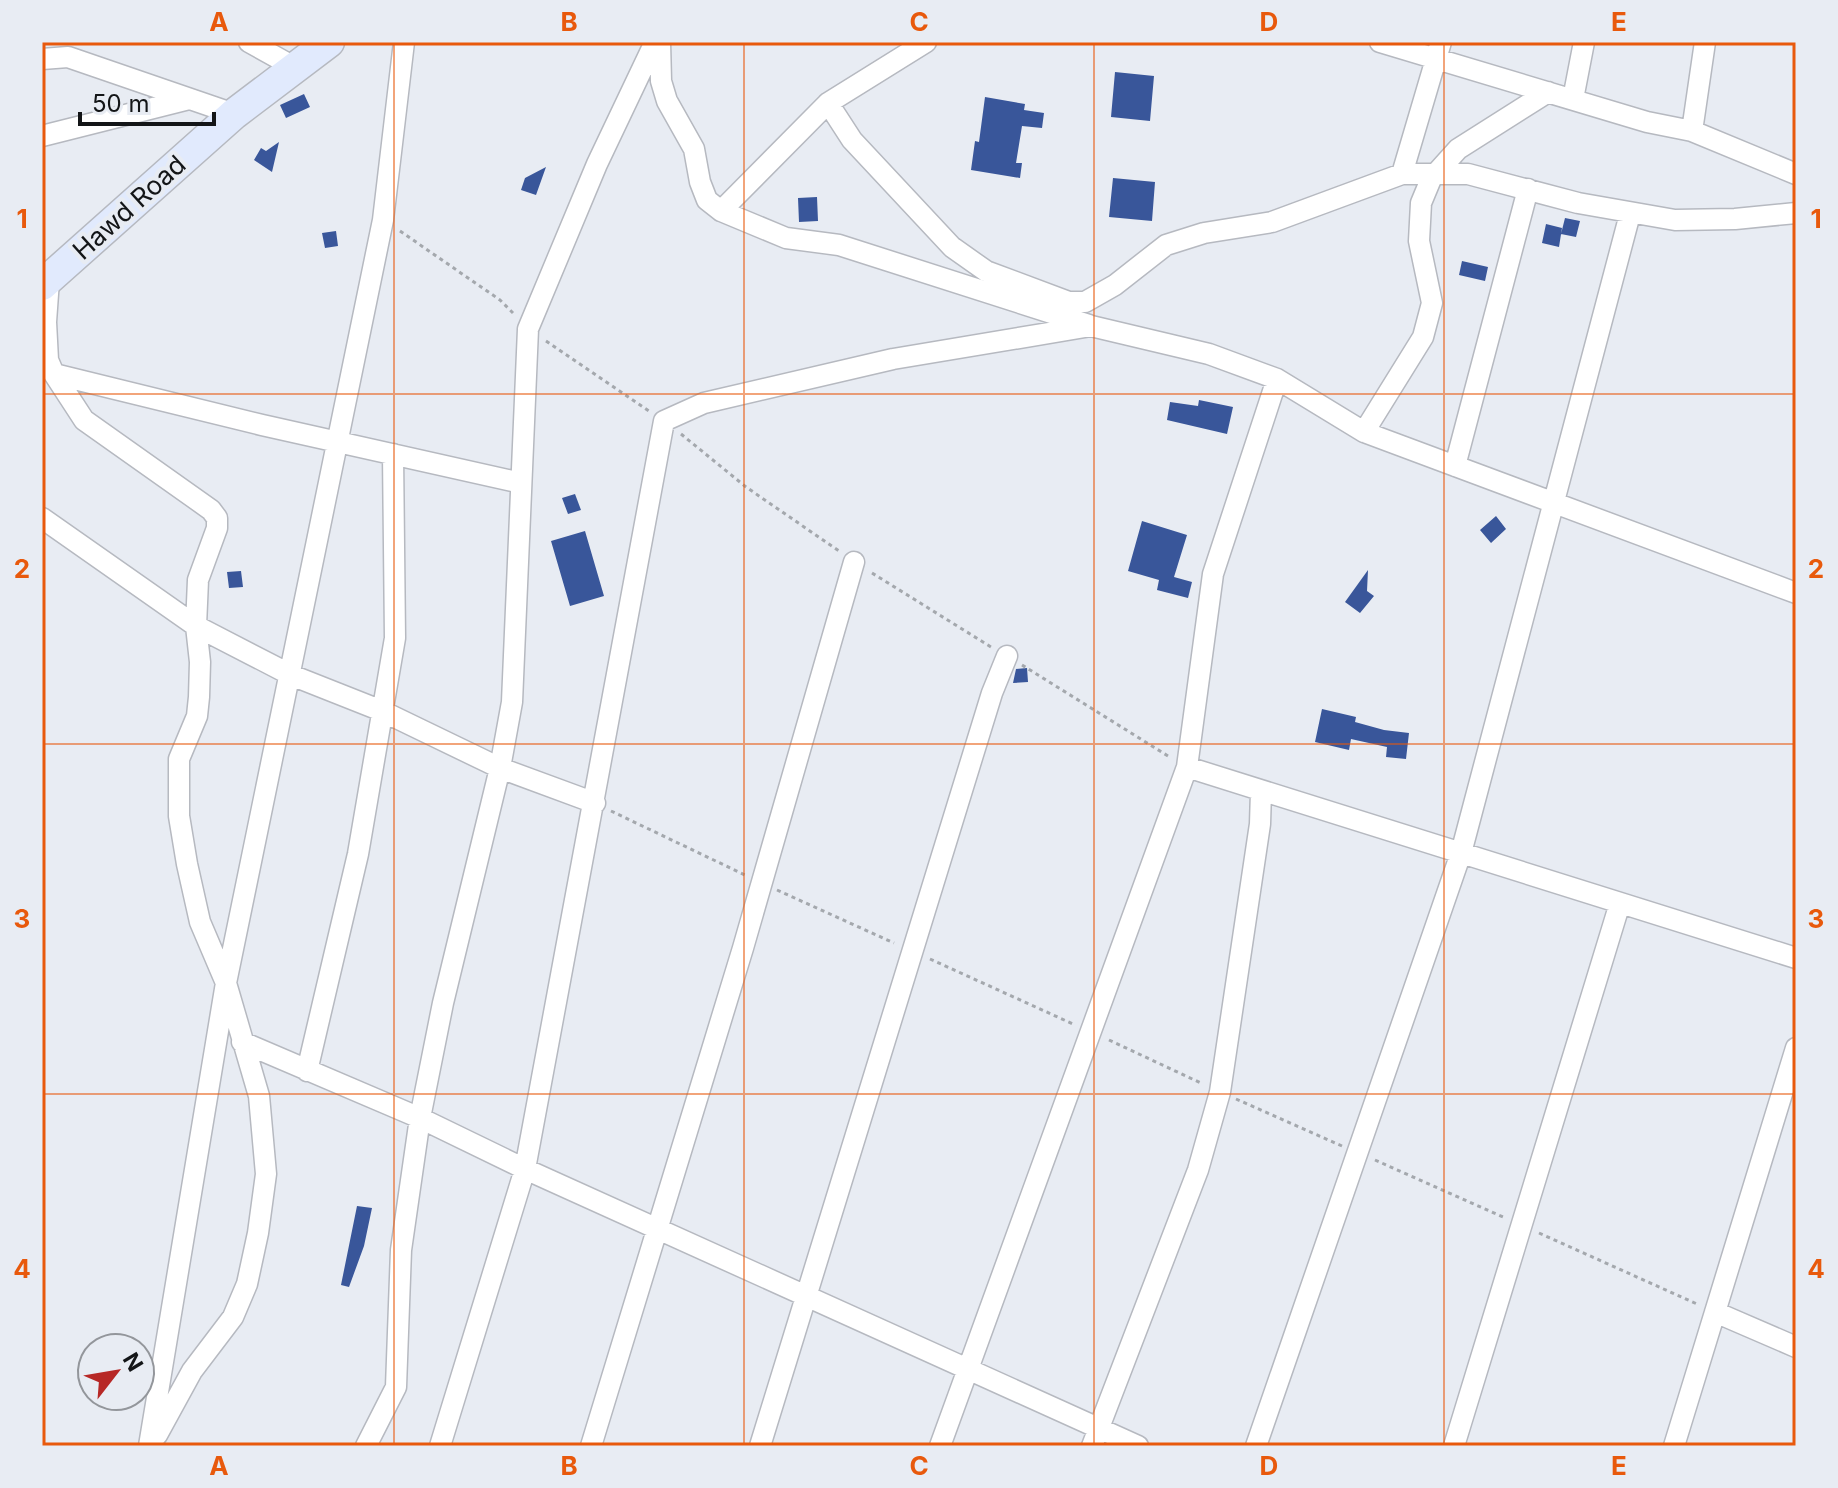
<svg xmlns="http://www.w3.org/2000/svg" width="1838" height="1488" viewBox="0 0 1838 1488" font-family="Inter,sans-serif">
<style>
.building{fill:#39569a}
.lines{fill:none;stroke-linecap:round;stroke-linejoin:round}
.minor-casing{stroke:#b6b9c0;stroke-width:23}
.secondary-casing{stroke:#b6b9c0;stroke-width:33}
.path{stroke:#a4a8ad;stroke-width:3;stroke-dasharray:4 4;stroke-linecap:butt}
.minor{stroke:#fff;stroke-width:20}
.secondary{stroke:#e1eafd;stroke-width:30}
.grid{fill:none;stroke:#e8590c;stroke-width:2;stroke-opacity:0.55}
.labels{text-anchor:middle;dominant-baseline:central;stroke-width:8;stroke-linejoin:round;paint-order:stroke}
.street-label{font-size:26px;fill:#131517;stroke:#e8ecf3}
.neatline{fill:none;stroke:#e8590c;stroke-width:3}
.grid-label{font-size:26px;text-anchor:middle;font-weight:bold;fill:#e8590c}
</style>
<rect width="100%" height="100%" fill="#e8ecf3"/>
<path class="building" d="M 1115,72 L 1154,76 L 1150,121 L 1111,117 Z
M 304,94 L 310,107 L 286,118 L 280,105 Z
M 985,97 L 1025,104 L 1024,110 L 1044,113 L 1042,128 L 1022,126 L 1016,163 L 1022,163 L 1020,178 L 971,170 L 975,141 L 979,142 Z
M 279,142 L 272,172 L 254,160 L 261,148 L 266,151 Z
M 546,167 L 536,195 L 521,190 L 525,178 Z
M 1113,178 L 1155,182 L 1152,221 L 1109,217 Z
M 817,197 L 818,221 L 799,222 L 798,198 Z
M 1565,218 L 1580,221 L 1576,237 L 1561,234 Z
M 1546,224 L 1562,228 L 1559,247 L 1542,243 Z
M 336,231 L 338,246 L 325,248 L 322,233 Z
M 1462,261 L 1488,267 L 1485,281 L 1459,275 Z
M 1199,400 L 1233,407 L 1227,434 L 1167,420 L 1170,402 L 1198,406 Z
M 575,494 L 581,510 L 568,514 L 562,498 Z
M 1496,516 L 1506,529 L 1491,543 L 1480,530 Z
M 1142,521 L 1187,535 L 1174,577 L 1192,582 L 1188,598 L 1157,590 L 1159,580 L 1128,571 Z
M 585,531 L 604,596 L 570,606 L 551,541 Z
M 1368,570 L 1367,591 L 1374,596 L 1360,613 L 1345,602 Z
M 241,571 L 243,587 L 229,588 L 227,572 Z
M 1027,668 L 1028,682 L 1013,683 L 1016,669 Z
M 1322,709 L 1356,717 L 1355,722 L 1384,730 L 1409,733 L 1406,759 L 1386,757 L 1387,747 L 1351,739 L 1349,750 L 1315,742 Z
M 357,1206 L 372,1208 L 364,1246 L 349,1287 L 341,1285 Z"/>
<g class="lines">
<defs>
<path id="minor" d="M 249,42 L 294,67
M 660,42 L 661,81 L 667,101 L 694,149 L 700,182 L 707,200 L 721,211 L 786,238 L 839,245 L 1089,325
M 1380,42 L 1647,122 L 1692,131 L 1796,174
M 42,59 L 68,57 L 234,114
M 1573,99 L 1584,42
M 828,103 L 852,140 L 952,247 L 986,271 L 1069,302 L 1085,302 L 1115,285 L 1166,245 L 1204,233 L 1272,222 L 1402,174 L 1468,174 L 1578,203 L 1675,220 L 1735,219 L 1796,213
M 1692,131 L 1705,42
M 42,136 L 189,99
M 1402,174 L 1441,42
M 721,211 L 828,103 L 926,42
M 49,280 L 46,322 L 48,360 L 54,374 L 84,420 L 211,510 L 217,518 L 217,528 L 198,580 L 196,626 L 200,662 L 199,697 L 197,716 L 179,759 L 179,816 L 187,864 L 200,922 L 226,983 L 259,1096 L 266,1174 L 258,1233 L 247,1284 L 233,1317 L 192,1371 L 157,1435
M 54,374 L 262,425 L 521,483
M 1364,432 L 1423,337 L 1432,303 L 1419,241 L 1421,203 L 1431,179 L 1458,149 L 1548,92
M 1455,466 L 1528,189
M 42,518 L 196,626 L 291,675 L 382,711 L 500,768 L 595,803
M 1187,767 L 1796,958
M 242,1042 L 420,1118 L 525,1169 L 1138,1446
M 307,1071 L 358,854 L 395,638 L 393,454
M 1715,1312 L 1796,1347
M 149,1446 L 226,983 L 383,220 L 404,42
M 366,1446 L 396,1387 L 401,1250 L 420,1118 L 443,1003 L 500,768 L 512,702 L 528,329 L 597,164 L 655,42
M 440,1446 L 525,1169 L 664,421 L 704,403 L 893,359 L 1091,326 L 1209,354 L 1277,379 L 1364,432 L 1796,593
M 591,1446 L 743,948 L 854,562
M 760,1446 L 992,693 L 1007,656
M 940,1446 L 1187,767 L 1213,574 L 1277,379
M 1092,1446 L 1198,1170 L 1220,1092 L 1260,824 L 1261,791
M 1256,1446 L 1461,853 L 1630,214
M 1454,1446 L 1620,903
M 1674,1446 L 1796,1048"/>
<path id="secondary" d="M 42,285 L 234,114 L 329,42"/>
</defs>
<use href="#minor" class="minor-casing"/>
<use href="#secondary" class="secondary-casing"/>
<path class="path" d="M 400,231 L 500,300 L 513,313
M 546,341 L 649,411
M 681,434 L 746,487 L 839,551
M 872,573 L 991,647
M 1022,665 L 1168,756
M 611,811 L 745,875
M 777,890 L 894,943
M 930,959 L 1073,1024
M 1109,1040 L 1203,1084
M 1236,1099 L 1342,1146
M 1375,1160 L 1503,1217
M 1539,1233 L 1697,1304"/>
<use href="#minor" class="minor"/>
<use href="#secondary" class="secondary"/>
</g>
<path class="grid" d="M 394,42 L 394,1446M 744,42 L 744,1446M 1094,42 L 1094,1446M 1444,42 L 1444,1446M 42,394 L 1796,394M 42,744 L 1796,744M 42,1094 L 1796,1094"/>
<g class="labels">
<g class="street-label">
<text transform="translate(129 207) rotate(-42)">Hawd Road</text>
</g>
</g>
<rect width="1838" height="1488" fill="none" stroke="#e8ecf3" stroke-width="88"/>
<g transform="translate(116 1372) rotate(59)"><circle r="38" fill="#e8ecf3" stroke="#93969b" stroke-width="2"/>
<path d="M0-6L14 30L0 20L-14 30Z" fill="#b72826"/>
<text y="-12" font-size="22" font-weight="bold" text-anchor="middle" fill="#131517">N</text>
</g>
<path d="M80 112v12h134v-12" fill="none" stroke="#131517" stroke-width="4"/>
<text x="92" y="112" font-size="24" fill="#131517" stroke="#e8ecf3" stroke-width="6" paint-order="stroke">50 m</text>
<rect x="44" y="44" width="1750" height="1400" class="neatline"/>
<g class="grid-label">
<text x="219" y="31">A</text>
<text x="569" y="31">B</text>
<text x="919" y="31">C</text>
<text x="1269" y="31">D</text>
<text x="1619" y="31">E</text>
<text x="22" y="228">1</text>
<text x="1816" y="228">1</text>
<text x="22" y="578">2</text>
<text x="1816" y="578">2</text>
<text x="22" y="928">3</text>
<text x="1816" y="928">3</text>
<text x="22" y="1278">4</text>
<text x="1816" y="1278">4</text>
<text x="219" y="1475">A</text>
<text x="569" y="1475">B</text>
<text x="919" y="1475">C</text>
<text x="1269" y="1475">D</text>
<text x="1619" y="1475">E</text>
</g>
</svg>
